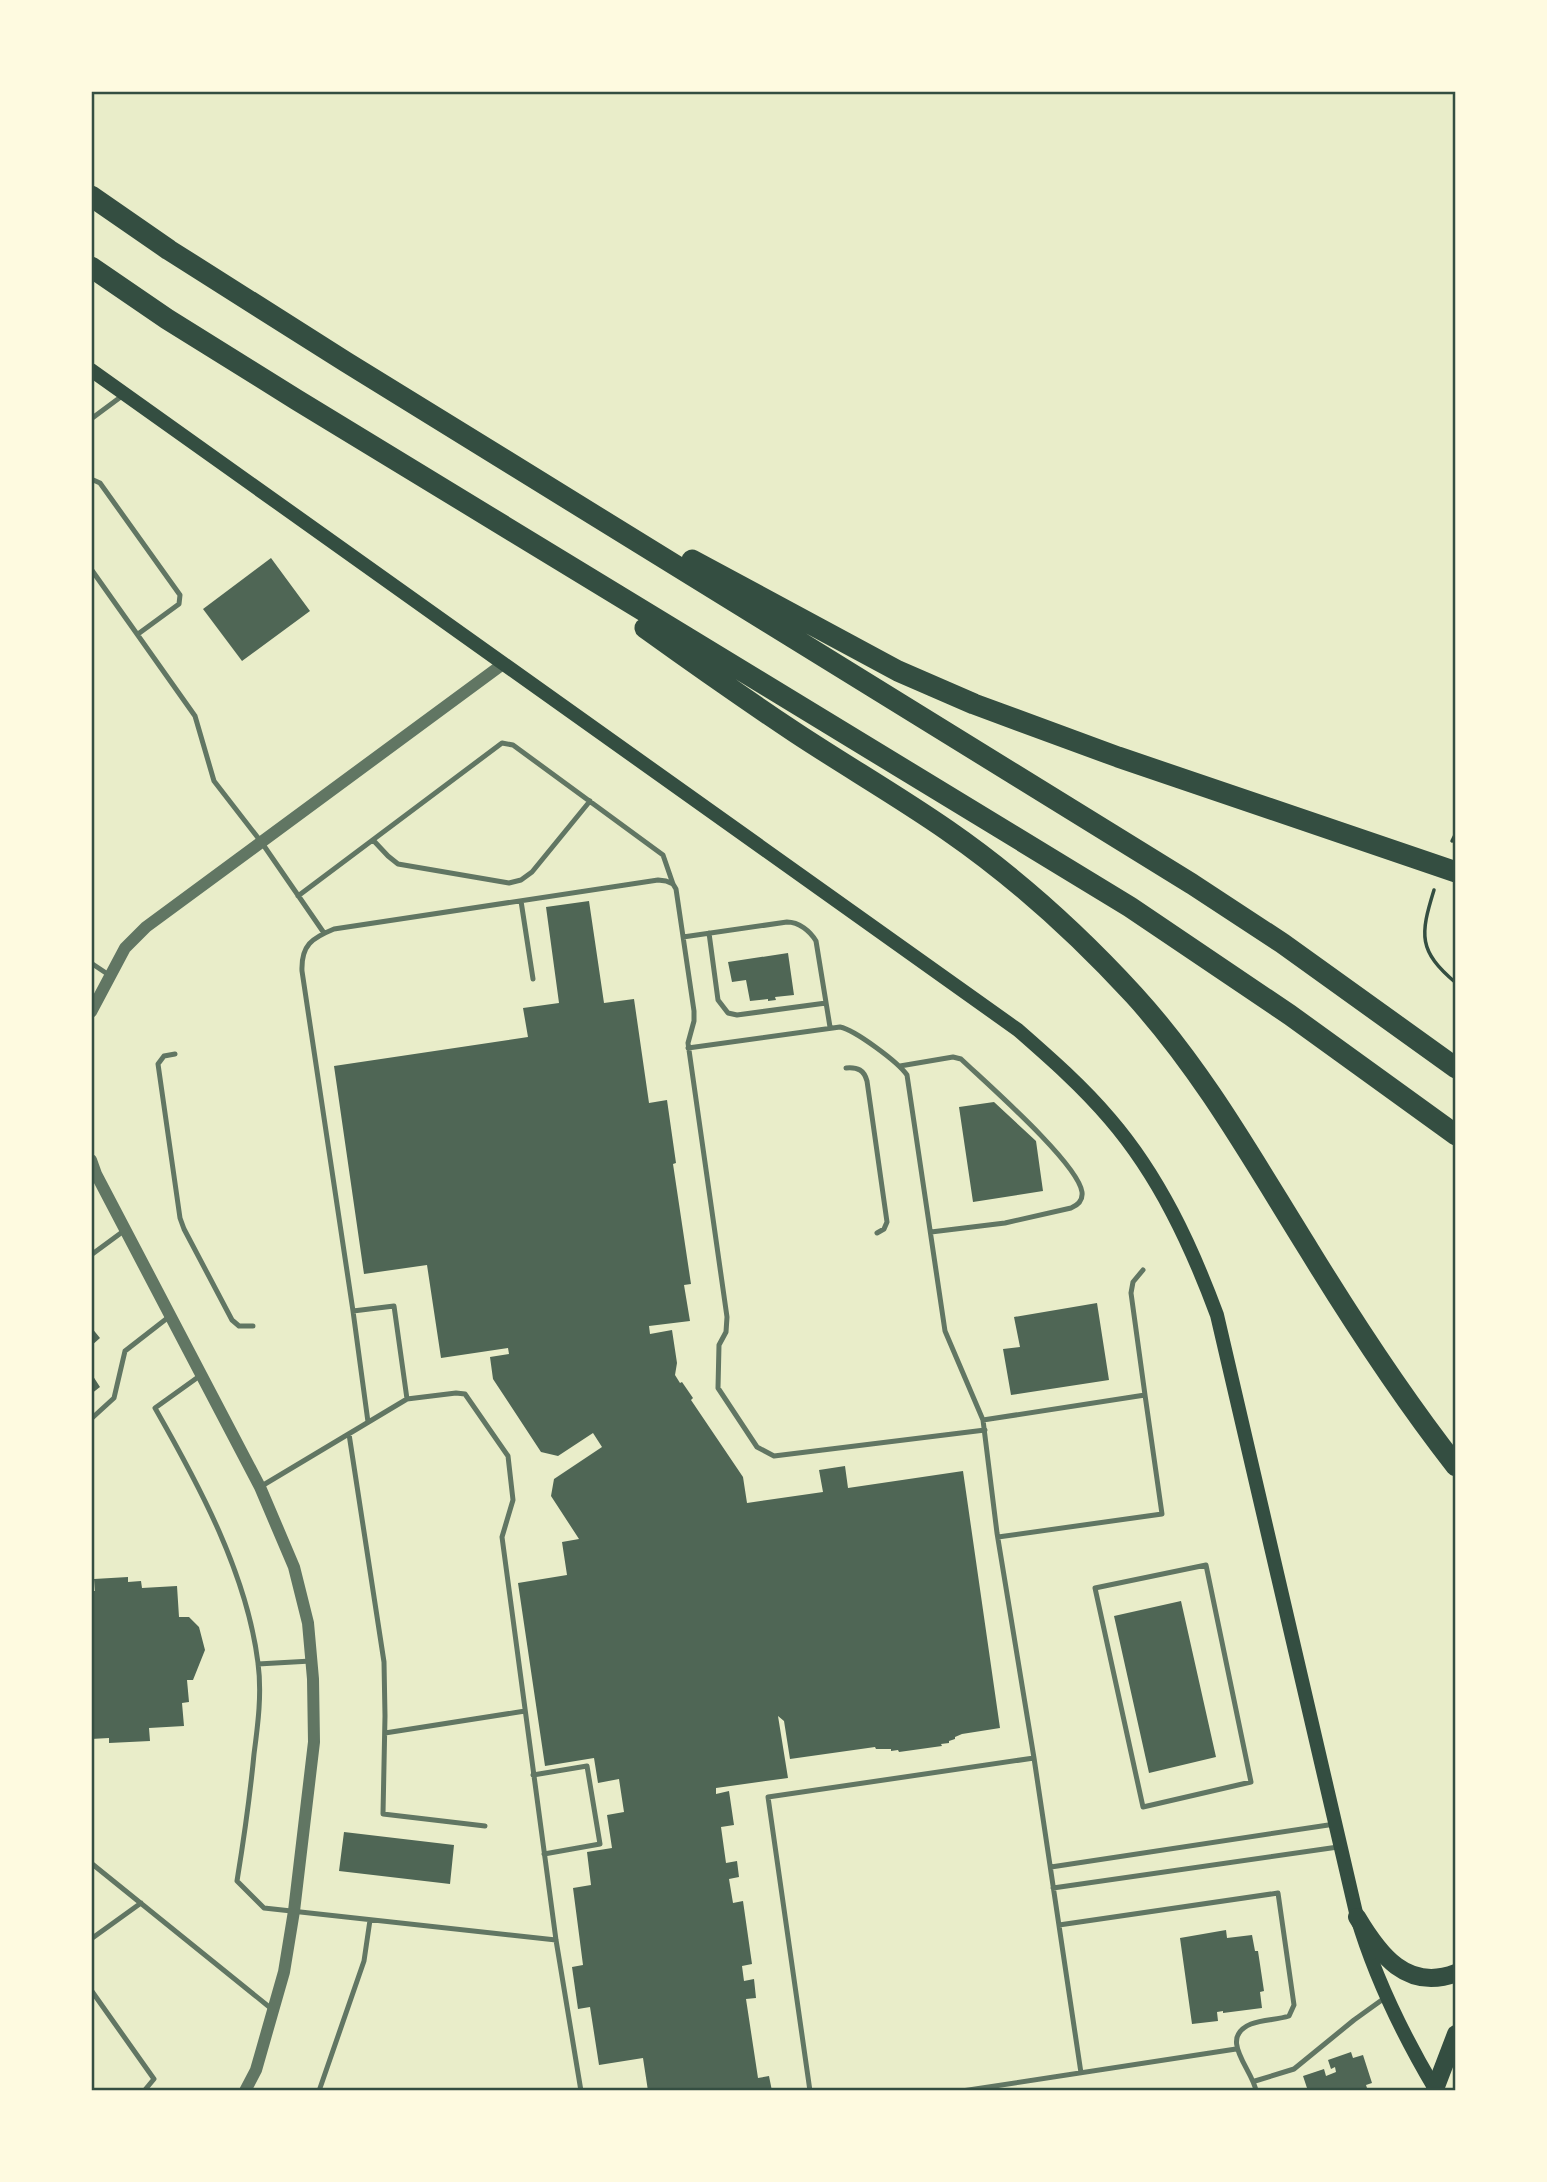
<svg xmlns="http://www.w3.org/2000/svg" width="1547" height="2182" viewBox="0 0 1547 2182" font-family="'Nunito Sans',sans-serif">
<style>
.building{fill:#4f6655}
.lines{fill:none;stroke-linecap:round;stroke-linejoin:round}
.path{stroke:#344e41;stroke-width:3.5}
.service{stroke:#617663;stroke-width:5}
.tertiary{stroke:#617663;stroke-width:12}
.secondary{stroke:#344e41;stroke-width:14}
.primary{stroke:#344e41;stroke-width:18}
.motorway{stroke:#344e41;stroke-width:21}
.neatline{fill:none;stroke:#344e41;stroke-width:2.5}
</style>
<rect width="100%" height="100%" fill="#e9edc9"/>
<path class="building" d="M 271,558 L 310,611 L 242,661 L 203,609 Z
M 589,901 L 604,1003 L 634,999 L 649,1103 L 667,1100 L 676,1163 L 673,1164 L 691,1284 L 684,1285 L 690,1321 L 649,1326 L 650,1334 L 672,1330 L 677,1363 L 675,1375 L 680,1383 L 682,1382 L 693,1398 L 691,1400 L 743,1477 L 747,1503 L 823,1492 L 819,1470 L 845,1466 L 848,1488 L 963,1471 L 1000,1728 L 962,1734 L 955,1737 L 955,1739 L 949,1741 L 949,1743 L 941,1744 L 942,1746 L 899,1752 L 898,1750 L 891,1751 L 891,1749 L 876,1749 L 875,1747 L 790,1759 L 784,1721 L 778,1716 L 788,1778 L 716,1788 L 716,1794 L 729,1791 L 734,1825 L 721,1827 L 726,1863 L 737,1861 L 739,1877 L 729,1879 L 733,1903 L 743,1901 L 752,1964 L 742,1966 L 744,1981 L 754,1979 L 756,1998 L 746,1999 L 758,2078 L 769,2076 L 772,2091 L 648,2091 L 643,2058 L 599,2065 L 590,2007 L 578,2009 L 572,1967 L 583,1965 L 573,1888 L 591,1885 L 587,1852 L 612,1848 L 607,1815 L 624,1812 L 619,1779 L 598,1783 L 594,1758 L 545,1766 L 518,1583 L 567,1575 L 562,1542 L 579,1539 L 551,1496 L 554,1479 L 602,1447 L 593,1433 L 558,1456 L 541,1452 L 493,1379 L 490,1357 L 509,1354 L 508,1348 L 441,1358 L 427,1265 L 364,1274 L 334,1066 L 528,1037 L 523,1008 L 559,1003 L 546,907 Z
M 788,953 L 794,995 L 775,997 L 776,1000 L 768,1001 L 768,999 L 750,1001 L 746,980 L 732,982 L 728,962 Z
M 994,1102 L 1036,1141 L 1043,1191 L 973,1202 L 959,1107 Z
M 1097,1303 L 1109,1380 L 1011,1395 L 1003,1349 L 1020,1347 L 1014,1317 Z
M 91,1327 L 100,1338 L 91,1346 Z
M 91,1373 L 100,1387 L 91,1394 Z
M 128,1577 L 128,1582 L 141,1581 L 142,1588 L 177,1586 L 179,1617 L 189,1617 L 199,1627 L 205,1650 L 193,1680 L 187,1680 L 189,1702 L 182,1703 L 184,1726 L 149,1728 L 150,1741 L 109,1743 L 109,1738 L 91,1739 L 91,1591 L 95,1591 L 94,1579 Z
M 1181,1601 L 1216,1757 L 1149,1773 L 1114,1616 Z
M 344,1832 L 454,1845 L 450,1884 L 339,1871 Z
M 1226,1930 L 1227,1938 L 1252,1935 L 1255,1951 L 1258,1951 L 1264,1991 L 1260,1992 L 1262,2008 L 1223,2013 L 1223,2011 L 1217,2012 L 1218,2021 L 1192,2024 L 1180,1938 Z
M 1351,2052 L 1353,2058 L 1363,2055 L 1372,2083 L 1366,2085 L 1368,2091 L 1308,2091 L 1303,2076 L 1324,2069 L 1326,2076 L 1336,2072 L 1335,2067 L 1331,2069 L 1328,2060 Z"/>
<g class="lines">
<path class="path" d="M 1452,841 L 1456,833
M 1434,890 C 1420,935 1418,951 1456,983"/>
<path class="service" d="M 91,419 L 122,396
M 91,479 L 100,483 L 180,595 L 179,604 L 138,634
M 91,569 L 195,716 L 214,781 L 262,843 L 324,933
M 373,840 L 388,856 L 398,864 L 509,883 L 521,880 L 532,872 L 590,801
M 298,896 L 502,743 L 513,745 L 663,855 L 673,884 L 676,889 L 694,1011 L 694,1021 L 688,1043 L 727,1317 L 726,1332 L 719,1345 L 718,1388 L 757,1447 L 774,1456 L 985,1430
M 521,901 L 533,979
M 709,933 L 718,1000 L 728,1013 L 737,1015 L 826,1003
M 683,937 L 787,922 C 799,922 810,931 816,941 L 830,1027
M 91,963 L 109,975
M 688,1048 L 840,1027 C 855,1030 898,1062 907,1075 L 945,1331 L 983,1420 L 997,1533 L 1034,1758 L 1081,2073
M 175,1054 L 164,1056 L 158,1064 L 180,1218 L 184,1229 L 232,1320 L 239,1326 L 253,1326
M 900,1066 L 953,1057 L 961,1059 C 985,1082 1078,1163 1082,1192 C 1083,1200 1078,1205 1071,1208 L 1005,1223 L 931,1232
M 846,1068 C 858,1067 864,1070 867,1081 L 887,1222 L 884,1229 L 877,1233
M 91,1255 L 125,1230
M 353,1311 L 368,1422
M 201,1375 L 155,1408 C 199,1485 247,1574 258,1663 C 262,1693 258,1724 254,1754 C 250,1796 244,1838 237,1881 L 264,1908 L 556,1940
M 407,1399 L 394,1306 L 353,1311 L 302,971 C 301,945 312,938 334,929 L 658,880 L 666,881 L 673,884
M 91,1419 L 114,1398 L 125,1351 L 170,1316
M 983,1420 L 1145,1395 L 1131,1293 L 1133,1282 L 1143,1270
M 349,1434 L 384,1662 L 385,1716 L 383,1814 L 485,1826
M 260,1487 L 407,1399 L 456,1393 L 465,1394 L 508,1456 L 513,1500 L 502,1537 L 556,1940 L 581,2091
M 998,1537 L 1162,1514 L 1145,1395
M 1206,1565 L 1251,1782 L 1143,1807 L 1095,1588 Z
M 258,1664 L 311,1661
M 385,1733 L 525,1711
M 533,1775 L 587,1766 L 600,1844 L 544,1854
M 91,1863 L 273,2010
M 1051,1867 L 1335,1824
M 1053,1888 L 1338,1847
M 1059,1925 L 1278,1893 L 1294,2005 L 1289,2016 C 1277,2020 1263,2019 1251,2024 C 1217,2038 1253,2070 1256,2091
M 91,1939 L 141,1903
M 91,1990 L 154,2079 L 144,2091
M 1255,2081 L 1294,2069 L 1354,2020 L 1386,1997
M 319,2091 L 364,1961 L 370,1920
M 810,2091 L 768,1797 L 1034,1758
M 962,2091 L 1236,2049"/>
<path class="tertiary" d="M 91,1012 L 125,948 L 146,927 L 503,664
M 91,1160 L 96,1174 L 260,1487 L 294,1567 L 308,1623 L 313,1679 L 314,1742 L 294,1911 L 284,1972 L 256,2070 L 245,2091"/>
<path class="secondary" d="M 91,370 L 1018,1030 C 1050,1058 1082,1086 1110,1119 C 1159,1176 1191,1245 1217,1315 L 1357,1917 C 1375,1978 1403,2035 1435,2089"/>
<path class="primary" d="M 1357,1917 C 1379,1954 1407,1992 1456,1973
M 1435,2089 L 1456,2034"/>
<path class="motorway" d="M 91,196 L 169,250 L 346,362 L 1192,884 L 1282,943 L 1456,1068
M 91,267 L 167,319 L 297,400 L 1130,907 L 1290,1015 L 1456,1135
M 692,560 L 898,671 L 974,704 L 1118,757 L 1456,872
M 645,628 C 695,664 745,699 796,733 C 846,766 898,796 947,830 C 1015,877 1078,934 1134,995 C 1204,1072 1254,1162 1309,1250 C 1355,1325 1402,1397 1456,1466"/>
</g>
<rect width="1547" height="2182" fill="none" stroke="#fefae0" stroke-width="186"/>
<rect x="93" y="93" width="1361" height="1996" class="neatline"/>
</svg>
